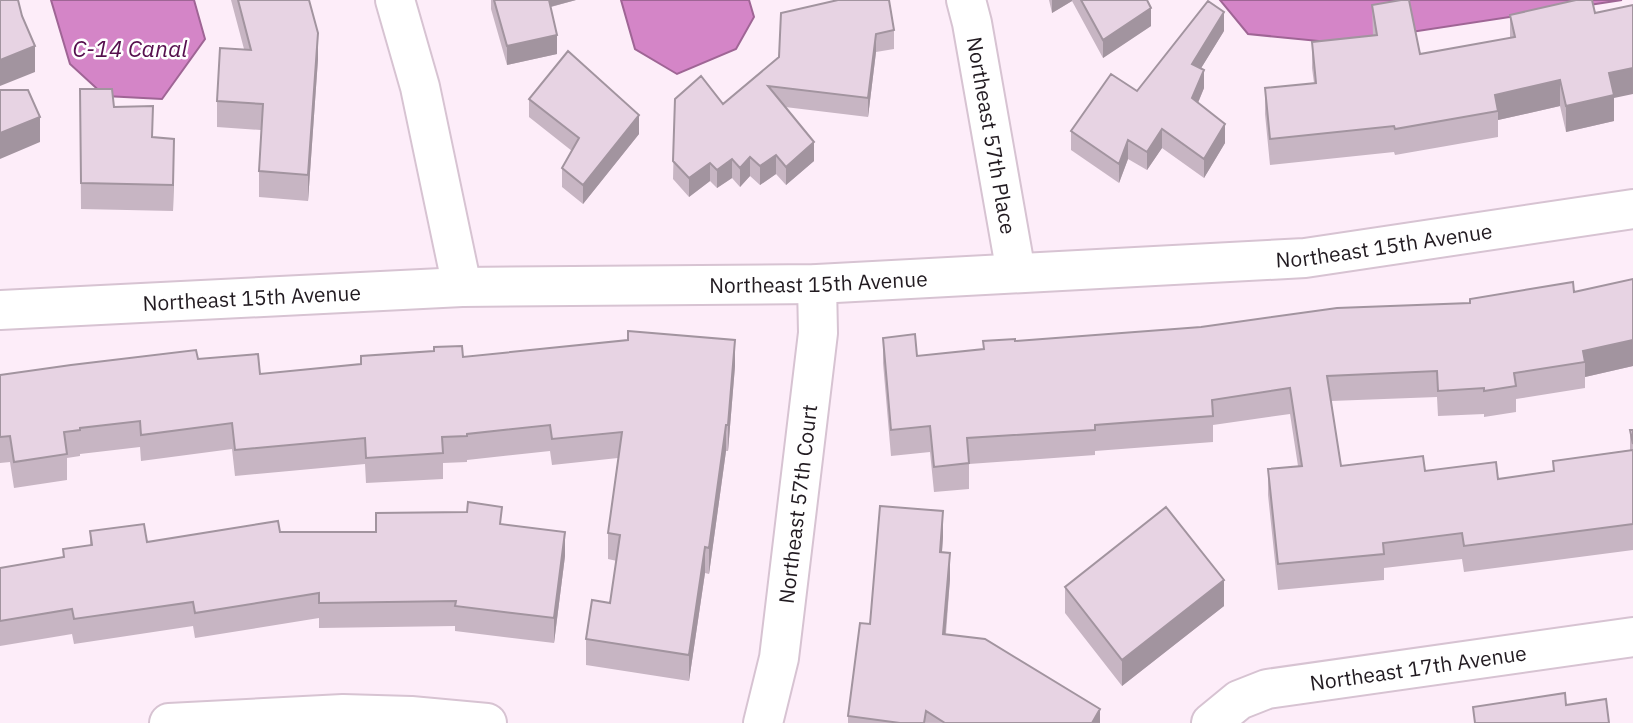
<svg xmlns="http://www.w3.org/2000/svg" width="1633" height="723" viewBox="0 0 1633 723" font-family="'IBM Plex Sans',sans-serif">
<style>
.water{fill:#d485c7;stroke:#9f6595;stroke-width:2}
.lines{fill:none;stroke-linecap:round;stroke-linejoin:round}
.minor-casing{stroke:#d7c3d2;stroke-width:42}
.minor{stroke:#fff;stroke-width:38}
.wall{fill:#c7b5c3}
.shaded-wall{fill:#a2949f}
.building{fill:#e7d3e3;stroke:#a2949f;stroke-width:2}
.labels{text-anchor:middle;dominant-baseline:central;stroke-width:5;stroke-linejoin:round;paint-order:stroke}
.street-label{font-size:21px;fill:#221b21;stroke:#fff}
.water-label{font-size:23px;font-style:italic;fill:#560f4e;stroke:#fff}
</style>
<rect width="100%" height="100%" fill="#fdedf9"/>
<path class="water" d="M 51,0 L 194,0 L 205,39 L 162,99 L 105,96 L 70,64 Z
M 621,0 L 749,0 L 754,17 L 736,49 L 677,74 L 635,49 Z
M 1220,0 L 1622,0 L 1339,43 L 1248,34 Z"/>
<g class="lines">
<defs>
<g id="minor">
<path d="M 395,0 L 420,87 L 462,287"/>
<path id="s1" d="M 966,0 L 972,23 L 1016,273"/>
<path id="s2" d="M 0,310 L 462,287 L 817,284 L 1305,258 L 1633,209"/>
<path d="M 169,723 L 343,714 L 411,716 L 487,723"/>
<path id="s3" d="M 763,723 L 779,658 L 818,333 L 817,284"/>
<path id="s4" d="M 1211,723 L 1239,700 L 1267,689 L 1633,637"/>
</g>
</defs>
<use href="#minor" class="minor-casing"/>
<use href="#minor" class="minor"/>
</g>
<path class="wall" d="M 231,0 L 309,0 L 318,59 L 308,201 L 259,197 L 259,171 L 261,130 L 217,127 L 217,101 L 244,49 Z
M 491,0 L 576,0 L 551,7 L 557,54 L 507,65 L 491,9 Z
M 1049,0 L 1147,0 L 1151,26 L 1103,58 L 1072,1 L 1052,13 Z
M 1372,5 L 1420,54 L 1510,38 L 1510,15 L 1614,98 L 1614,121 L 1566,132 L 1560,106 L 1498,120 L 1498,137 L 1395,155 L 1394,152 L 1270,165 L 1265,114 L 1265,88 L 1314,83 L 1312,68 L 1312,42 L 1373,36 Z
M 781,13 L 894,30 L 894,49 L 876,52 L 868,117 L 785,107 L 814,161 L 786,185 L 776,174 L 760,185 L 750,176 L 740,187 L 732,178 L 717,188 L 710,181 L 689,197 L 673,179 L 675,99 L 723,104 L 779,57 Z
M 1224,31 L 1201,68 L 1204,88 L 1198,103 L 1225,143 L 1204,178 L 1162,148 L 1147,170 L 1128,159 L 1119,183 L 1071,150 L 1071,131 L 1137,91 Z
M 80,89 L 153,137 L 174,165 L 173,211 L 81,209 Z
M 529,99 L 639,134 L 583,204 L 562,187 L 562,168 L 572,151 L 529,117 Z
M 1633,279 L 1633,366 L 1585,377 L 1585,388 L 1516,399 L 1516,412 L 1484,417 L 1484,414 L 1438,416 L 1437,397 L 1331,401 L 1341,466 L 1425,471 L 1498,479 L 1553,471 L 1553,461 L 1630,450 L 1630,430 L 1633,430 L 1633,550 L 1464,572 L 1462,559 L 1384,568 L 1384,580 L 1278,590 L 1268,495 L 1268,469 L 1298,466 L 1290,414 L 1213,425 L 1213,442 L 1095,451 L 1095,455 L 969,464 L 969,489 L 934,492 L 930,452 L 891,456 L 883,363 L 883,338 L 917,356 L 983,349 L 983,341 L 1015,341 L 1201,327 L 1470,303 L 1470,299 L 1574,292 Z
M 463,357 L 735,366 L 728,451 L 726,451 L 709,574 L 705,573 L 689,681 L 586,665 L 586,639 L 610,603 L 617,561 L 608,559 L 608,533 L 618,458 L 552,465 L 550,451 L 467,460 L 467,462 L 443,463 L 443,479 L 366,483 L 365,464 L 235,476 L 232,449 L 141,461 L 140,447 L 80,454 L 80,456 L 67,458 L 67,480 L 14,488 L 10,462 L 0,463 L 0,375 L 198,359 L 260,374 Z
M 502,524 L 565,556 L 554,643 L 455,631 L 455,626 L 319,628 L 319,618 L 195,638 L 193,626 L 74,644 L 72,634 L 0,646 L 0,568 L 63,557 L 63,549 L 90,545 L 90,531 L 147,542 L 280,532 L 376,532 Z
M 943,537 L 942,552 L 950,579 L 946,634 L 1100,723 L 848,723 L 848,716 L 870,624 Z
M 1065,587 L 1224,606 L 1122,686 L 1065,613 Z"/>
<path class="shaded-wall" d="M 546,0 L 576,0 L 546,8 Z
M 1052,0 L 1072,0 L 1072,1 L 1052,13 Z
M 1151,8 L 1151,26 L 1103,58 L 1103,40 Z
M 1224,12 L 1224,31 L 1192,83 L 1192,64 Z
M 318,33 L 318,59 L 308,201 L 308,175 Z
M 876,34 L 876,52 L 868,117 L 868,98 Z
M 557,35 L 557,54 L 507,65 L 507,46 Z
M 35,46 L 35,72 L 0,86 L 0,60 Z
M 1633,68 L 1633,94 L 1614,98 L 1614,121 L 1566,132 L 1566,106 L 1609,73 Z
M 1204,70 L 1204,88 L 1192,117 L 1192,98 Z
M 1560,80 L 1560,106 L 1498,120 L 1498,111 L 1495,95 Z
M 639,115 L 639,134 L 583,204 L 583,185 Z
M 40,117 L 40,142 L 0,159 L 0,133 Z
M 1225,124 L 1225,143 L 1204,178 L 1204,159 Z
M 1162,129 L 1162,148 L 1147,170 L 1147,152 Z
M 174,139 L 174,165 L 173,211 L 173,185 Z
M 1128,140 L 1128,159 L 1119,183 L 1119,164 Z
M 814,142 L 814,161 L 786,185 L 786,167 Z
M 776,155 L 776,174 L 760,185 L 760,166 Z
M 750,157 L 750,176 L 740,187 L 740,168 Z
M 732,159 L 732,178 L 717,188 L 717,170 Z
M 710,163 L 710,181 L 689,197 L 689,178 Z
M 735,340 L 735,366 L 728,451 L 728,425 Z
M 1633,340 L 1633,366 L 1585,377 L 1585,362 L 1583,351 Z
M 726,425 L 726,451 L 709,574 L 709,548 Z
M 943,511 L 943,537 L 940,578 L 940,552 Z
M 565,532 L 565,556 L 554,643 L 554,618 Z
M 705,547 L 705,573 L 689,681 L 689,655 Z
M 950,553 L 950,579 L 943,660 L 943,634 Z
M 1224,580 L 1224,606 L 1122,686 L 1122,660 Z
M 1100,709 L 1100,723 L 1092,723 Z"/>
<path class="building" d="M 0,0 L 18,0 L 22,16 L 35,46 L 0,60 Z
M 238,0 L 309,0 L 318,33 L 308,175 L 259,171 L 263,104 L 217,101 L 220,48 L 251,50 Z
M 494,0 L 549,0 L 557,35 L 507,46 Z
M 838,0 L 889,0 L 894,30 L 876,34 L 868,98 L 768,86 L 814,142 L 786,167 L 776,155 L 760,166 L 750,157 L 740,168 L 732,159 L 717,170 L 710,163 L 689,178 L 673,161 L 675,99 L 701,76 L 723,104 L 779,57 L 781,13 Z
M 1081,0 L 1147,0 L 1151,8 L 1103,40 Z
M 1401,0 L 1409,0 L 1420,54 L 1515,37 L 1510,15 L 1576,0 L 1592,0 L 1595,13 L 1633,5 L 1633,68 L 1609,73 L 1614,95 L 1566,106 L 1560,80 L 1495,95 L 1498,111 L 1395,129 L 1394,126 L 1270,139 L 1265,88 L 1316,83 L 1312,42 L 1377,35 L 1372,5 Z
M 1208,1 L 1224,12 L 1192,64 L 1204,70 L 1192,98 L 1225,124 L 1204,159 L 1162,129 L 1147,152 L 1128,140 L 1119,164 L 1071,131 L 1111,74 L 1137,91 Z
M 568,51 L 639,115 L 583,185 L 562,168 L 579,138 L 529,99 Z
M 80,89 L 112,89 L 114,107 L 153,106 L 152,137 L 174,139 L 173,185 L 81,183 Z
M 0,90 L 28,90 L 40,117 L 0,133 Z
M 1633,279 L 1633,340 L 1583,351 L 1585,362 L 1514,373 L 1516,386 L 1484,391 L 1484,388 L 1438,391 L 1437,371 L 1327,376 L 1341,466 L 1423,456 L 1425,471 L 1496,462 L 1498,479 L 1554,471 L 1553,461 L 1633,450 L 1633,524 L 1464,546 L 1462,533 L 1383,543 L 1384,554 L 1278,564 L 1268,469 L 1302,466 L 1290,388 L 1212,400 L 1213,416 L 1095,425 L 1095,430 L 967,438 L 969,463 L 934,467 L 930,426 L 891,430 L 883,338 L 915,334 L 917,356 L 984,349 L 983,341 L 1015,339 L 1015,341 L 1201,327 L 1337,308 L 1470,303 L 1470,299 L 1573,282 L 1574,292 Z
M 628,331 L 735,340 L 728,425 L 726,425 L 709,548 L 705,547 L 689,655 L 586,639 L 592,600 L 610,603 L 620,535 L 608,533 L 622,432 L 552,439 L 550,425 L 467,434 L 467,436 L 442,437 L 443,453 L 366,458 L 365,438 L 235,450 L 232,423 L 141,435 L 140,421 L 80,428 L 80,430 L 64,432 L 67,454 L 14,462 L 10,436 L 0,437 L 0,375 L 71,365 L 196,350 L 198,359 L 258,354 L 260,374 L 361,364 L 361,356 L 434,351 L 434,347 L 462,346 L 463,357 L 628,340 Z
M 1630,430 L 1633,430 L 1633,444 Z
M 468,502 L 502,507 L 500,524 L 565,532 L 554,618 L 455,606 L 456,601 L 319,603 L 319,593 L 195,613 L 193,602 L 74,619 L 72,609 L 0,621 L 0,568 L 64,557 L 63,549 L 92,545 L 90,531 L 144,524 L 147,542 L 278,521 L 280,532 L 376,532 L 376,513 L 467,512 Z
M 880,506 L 943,511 L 940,552 L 950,553 L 943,634 L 985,639 L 1100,709 L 1092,723 L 945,723 L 926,711 L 924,723 L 900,723 L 848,716 L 860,623 L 870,624 Z
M 1166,507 L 1224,580 L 1122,660 L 1065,587 Z
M 1565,693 L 1566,705 L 1606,699 L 1609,723 L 1475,723 L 1473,707 Z"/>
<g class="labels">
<g class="street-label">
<text stroke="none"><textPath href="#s1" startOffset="138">Northeast 57th Place</textPath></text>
<text stroke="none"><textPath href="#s2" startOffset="1386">Northeast 15th Avenue</textPath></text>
<text stroke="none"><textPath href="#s2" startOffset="819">Northeast 15th Avenue</textPath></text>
<text stroke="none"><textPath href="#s2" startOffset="252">Northeast 15th Avenue</textPath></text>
<text stroke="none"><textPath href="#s3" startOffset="222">Northeast 57th Court</textPath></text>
<text stroke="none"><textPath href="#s4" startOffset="219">Northeast 17th Avenue</textPath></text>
</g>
<g class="water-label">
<text x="130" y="48">C-14 Canal</text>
</g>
</g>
</svg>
